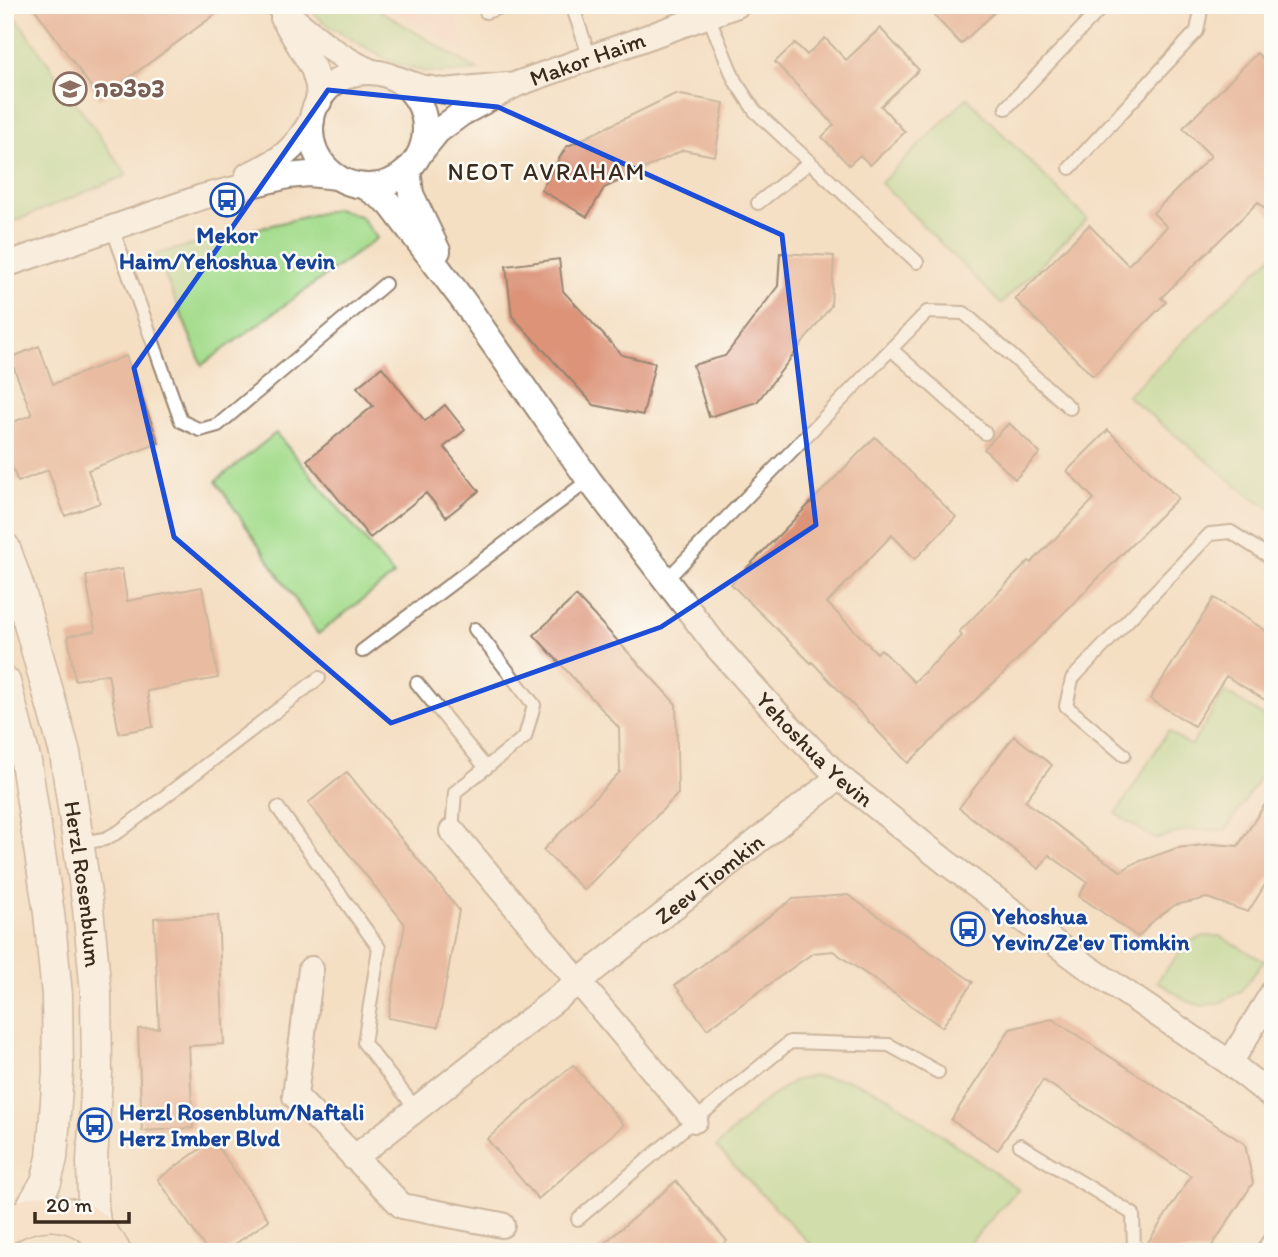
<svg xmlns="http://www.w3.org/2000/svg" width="1278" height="1257" viewBox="0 0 1278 1257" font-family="Itim,'Playpen Sans Hebrew',sans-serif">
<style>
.built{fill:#f7d1c7}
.green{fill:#a6dd8e;stroke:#708456;stroke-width:2}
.building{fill:#dc9378}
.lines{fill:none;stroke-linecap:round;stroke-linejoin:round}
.service-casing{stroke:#988470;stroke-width:16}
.minor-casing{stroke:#988470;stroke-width:28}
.tertiary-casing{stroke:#988470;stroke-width:33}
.secondary-casing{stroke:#988470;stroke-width:38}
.service{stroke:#fff;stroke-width:12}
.minor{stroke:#fff;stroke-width:24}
.tertiary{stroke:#fff;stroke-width:30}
.secondary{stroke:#fde4d1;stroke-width:35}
.marked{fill:none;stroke:#1d4ed8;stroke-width:5;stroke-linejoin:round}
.labels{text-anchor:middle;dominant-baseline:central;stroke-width:5;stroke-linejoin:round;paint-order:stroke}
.street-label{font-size:23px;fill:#3b2a1e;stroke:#fdfcf7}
.education-label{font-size:23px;font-weight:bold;fill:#785e54;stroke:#fdfcf7;text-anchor:start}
.transit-label{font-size:23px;font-weight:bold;fill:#164399;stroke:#fdfcf7;text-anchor:start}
.neighbourhood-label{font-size:24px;letter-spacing:2px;fill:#3b2a1e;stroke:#fdfcf7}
</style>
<rect width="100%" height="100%" fill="#fdfcf7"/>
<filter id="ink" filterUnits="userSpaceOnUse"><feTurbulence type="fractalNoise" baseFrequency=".0143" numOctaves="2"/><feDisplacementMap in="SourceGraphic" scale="14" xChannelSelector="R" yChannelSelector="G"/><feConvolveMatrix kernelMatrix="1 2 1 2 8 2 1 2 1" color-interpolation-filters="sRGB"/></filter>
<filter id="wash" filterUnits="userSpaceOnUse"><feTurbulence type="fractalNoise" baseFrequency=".00686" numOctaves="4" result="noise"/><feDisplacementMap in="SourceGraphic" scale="28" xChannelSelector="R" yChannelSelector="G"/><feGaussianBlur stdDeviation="1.57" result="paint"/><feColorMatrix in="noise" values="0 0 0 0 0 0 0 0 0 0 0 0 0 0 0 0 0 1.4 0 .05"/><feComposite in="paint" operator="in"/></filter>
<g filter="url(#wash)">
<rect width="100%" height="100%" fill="#f4dfc3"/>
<path class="built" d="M 385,5 L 453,5 L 466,53 Z"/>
<path class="green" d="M 5,5 L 7,5 L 127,175 L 5,225 Z
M 306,5 L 371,5 L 477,70 L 443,73 L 421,71 L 392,62 L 325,24 Z
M 967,98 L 1087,219 L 1001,304 L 881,183 Z
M 336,209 L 360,216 L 377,238 L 202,365 L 156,254 Z
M 1273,255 L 1273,509 L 1249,495 L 1127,396 Z
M 276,433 L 394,575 L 318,634 L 216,481 Z
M 1225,692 L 1273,722 L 1273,757 L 1226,830 L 1188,830 L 1155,839 L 1116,814 L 1168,731 L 1191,746 Z
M 1205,936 L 1219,936 L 1264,961 L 1241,991 L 1219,1003 L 1202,1006 L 1187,1001 L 1157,981 L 1188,942 Z
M 812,1076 L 849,1080 L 885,1095 L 1018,1189 L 962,1252 L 818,1252 L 716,1147 L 761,1104 L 793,1081 Z"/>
<g id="blocks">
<path class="building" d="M 32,5 L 228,5 L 100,99 Z
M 924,5 L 1002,5 L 961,44 Z
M 880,28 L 919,70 L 881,106 L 905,132 L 870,165 L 860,155 L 849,165 L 822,137 L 834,125 L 775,62 L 795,43 L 807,55 L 825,38 L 846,60 Z
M 1257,53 L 1273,69 L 1273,217 L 1258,202 L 1161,298 L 1166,302 L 1093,376 L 1015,299 L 1089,225 L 1128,265 L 1167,227 L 1153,213 L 1211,156 L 1183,128 Z
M 675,94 L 724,103 L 715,156 L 683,150 L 604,188 L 587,217 L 541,190 L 566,147 Z
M 780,253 L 834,256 L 831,306 L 757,402 L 709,417 L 693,365 L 725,356 L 778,286 Z
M 559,259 L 563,291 L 622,355 L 655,363 L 643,415 L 594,405 L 512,316 L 506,266 Z
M 39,346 L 53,384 L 126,356 L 159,443 L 88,470 L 100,503 L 65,516 L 48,470 L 18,482 L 5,449 L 5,425 L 32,415 L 10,358 Z
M 382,367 L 425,421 L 445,405 L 465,430 L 444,447 L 479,491 L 446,517 L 426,493 L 370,538 L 307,460 L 373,406 L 357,387 Z
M 1009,423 L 1040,453 L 1015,479 L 984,449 Z
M 1108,430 L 1178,498 L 1002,675 L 908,763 L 812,662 L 811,663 L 731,584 L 875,437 L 956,517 L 915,559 L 892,535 L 827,603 L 877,653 L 881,649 L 914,682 L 962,636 L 959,632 L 1029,561 L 1031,563 L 1094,499 L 1067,471 Z
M 122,569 L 127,601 L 202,587 L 218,678 L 147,691 L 153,727 L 119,733 L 108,674 L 75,680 L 68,636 L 95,631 L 86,576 Z
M 576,596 L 676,704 L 678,794 L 584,890 L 543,850 L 620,772 L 619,728 L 534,635 Z
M 1214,598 L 1273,635 L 1273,705 L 1226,676 L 1194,726 L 1150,699 Z
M 1014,736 L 1052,765 L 1025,801 L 1095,854 L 1121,871 L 1135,863 L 1177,848 L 1213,844 L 1238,846 L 1273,792 L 1273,872 L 1248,912 L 1207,898 L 1175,905 L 1153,921 L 1138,937 L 1079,896 L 1087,882 L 1049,855 L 1039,869 L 959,808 Z
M 347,772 L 459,910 L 438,1027 L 388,1018 L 405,924 L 308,803 Z
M 848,895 L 973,982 L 942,1027 L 833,951 L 813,953 L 707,1029 L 675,985 L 793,899 Z
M 218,915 L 224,1044 L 189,1046 L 193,1128 L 142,1131 L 138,1029 L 159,1028 L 154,918 Z
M 1052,1019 L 1245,1144 L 1253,1183 L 1208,1252 L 1147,1252 L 1145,1247 L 1191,1176 L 1043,1080 L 998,1150 L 951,1120 L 1010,1029 Z
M 573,1065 L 624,1125 L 538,1199 L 487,1139 Z
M 213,1140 L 269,1220 L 224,1252 L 208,1252 L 158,1179 Z
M 676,1181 L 727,1241 L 714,1252 L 594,1252 Z"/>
</g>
</g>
<g filter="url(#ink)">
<use href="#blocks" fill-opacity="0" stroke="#988470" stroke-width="2"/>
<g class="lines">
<defs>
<path id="service" d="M 572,5 L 590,58
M 486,12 L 508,5
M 708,15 L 735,81 L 755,111 L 917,262
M 1006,108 L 1104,5
M 1070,168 L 1197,31 L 1202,5
M 758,203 L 810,162
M 112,227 L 181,421 L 200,430 L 218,425 L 385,284
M 891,349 L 985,433
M 666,580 L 927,312 L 964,313 L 1070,408
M 362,651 L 589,480
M 417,683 L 486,768
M 1124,755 L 1066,706 L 1072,679 L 1210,534 L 1231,532 L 1273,559
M 278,808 L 379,948 L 364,1043 L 416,1109
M 452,831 L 455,792 L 525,737 L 534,705 L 475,629
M 80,843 L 105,839 L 120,831 L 319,678
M 1020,1145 L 1133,1214 L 1134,1250 L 1138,1252
M 578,1219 L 680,1132 L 790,1042 L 889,1045 L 938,1072"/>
<g id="minor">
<path d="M 277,5 C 307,30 336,57 372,72"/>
<path d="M 283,18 L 313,68 L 318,85 L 319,102"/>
<circle cx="368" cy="129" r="57"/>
<path d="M 398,79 L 420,87 L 444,91 L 506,85"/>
<path id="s1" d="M 421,152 L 438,131 L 461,114 L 517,84 L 737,5"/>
<path d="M 408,169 L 411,194 L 438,251"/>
<path d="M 248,175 C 281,160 293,152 312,120"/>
<path id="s2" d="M 364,186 L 389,203 L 462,299 L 589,480 L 717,647 L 783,720 L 839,777 L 947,863 L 1086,966 L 1230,1063 L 1273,1097"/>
<path d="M 5,265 L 202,197 L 288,176 L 309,174 L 337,177"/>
<path d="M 452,831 L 695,1120"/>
<path d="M 311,969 L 295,1096 L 402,1206 L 502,1225"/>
<path d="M 1230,1063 L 1273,992"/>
<path id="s3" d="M 354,1158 L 839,777"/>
<path d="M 1269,1252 L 1273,1245"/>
</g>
<g id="tertiary">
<path id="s4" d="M 5,548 L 20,591 L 65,753 L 88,908 L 96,993 L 97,1073 L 92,1161 L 93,1206 L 96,1230"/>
<path d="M 5,682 L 26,762 L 49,913 L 57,995 L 58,1072 L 52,1158 L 46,1182 L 26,1216"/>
</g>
<path id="secondary" d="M 5,1227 C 44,1202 90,1211 113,1252"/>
</defs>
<use href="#service" class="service-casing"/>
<use href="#minor" class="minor-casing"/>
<use href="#tertiary" class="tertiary-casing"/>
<use href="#secondary" class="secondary-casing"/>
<use href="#service" class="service"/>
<use href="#minor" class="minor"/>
<use href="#tertiary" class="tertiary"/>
<use href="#secondary" class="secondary"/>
</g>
</g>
<path d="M0 0H1278V1257H0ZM 328,90 L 498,107 L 782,235 L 816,525 L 661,627 L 391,723 L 174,537 L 134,368 Z" fill="#f4dfc3" fill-opacity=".55" fill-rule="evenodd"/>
<path class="marked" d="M 328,90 L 498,107 L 782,235 L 816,525 L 661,627 L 391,723 L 174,537 L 134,368 Z"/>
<defs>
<symbol id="school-ring" viewBox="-11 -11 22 22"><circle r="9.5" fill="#fdfcf7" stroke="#8d6e63" stroke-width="1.5"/><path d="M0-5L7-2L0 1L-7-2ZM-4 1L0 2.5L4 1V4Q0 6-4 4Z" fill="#8d6e63"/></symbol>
<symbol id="bus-ring" viewBox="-11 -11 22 22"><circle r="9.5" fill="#fdfcf7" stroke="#1a4fb4" stroke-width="1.5"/><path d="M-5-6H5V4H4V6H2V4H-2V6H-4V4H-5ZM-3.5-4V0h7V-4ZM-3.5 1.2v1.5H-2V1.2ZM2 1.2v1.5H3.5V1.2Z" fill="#1a4fb4"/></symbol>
</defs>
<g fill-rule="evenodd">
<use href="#school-ring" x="51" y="70" width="38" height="38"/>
<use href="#bus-ring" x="208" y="181" width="38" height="38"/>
<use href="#bus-ring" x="949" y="910" width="38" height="38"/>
<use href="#bus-ring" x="76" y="1106" width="38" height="38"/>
</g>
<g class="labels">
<g class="street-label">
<text stroke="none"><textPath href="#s1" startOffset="194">Makor Haim</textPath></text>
<text stroke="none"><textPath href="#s2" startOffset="724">Yehoshua Yevin</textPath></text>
<text stroke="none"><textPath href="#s3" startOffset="452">Zeev Tiomkin</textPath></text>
<text stroke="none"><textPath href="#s4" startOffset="346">Herzl Rosenblum</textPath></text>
</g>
<g class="education-label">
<text x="94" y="89">צפצפה</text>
</g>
<g class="transit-label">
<text x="227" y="235" text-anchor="middle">Mekor<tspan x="227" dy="26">Haim/Yehoshua Yevin</tspan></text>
<text x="992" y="916">Yehoshua<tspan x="992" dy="26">Yevin/Ze'ev Tiomkin</tspan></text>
<text x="119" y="1112">Herzl Rosenblum/Naftali<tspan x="119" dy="26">Herz Imber Blvd</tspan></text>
</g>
<g class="neighbourhood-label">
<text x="547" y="171">NEOT AVRAHAM</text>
</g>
</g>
<rect width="1278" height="1257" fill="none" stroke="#fdfcf7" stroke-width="28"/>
<path d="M35 1212v10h94v-10" fill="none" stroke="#3b2a1e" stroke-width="3.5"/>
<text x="46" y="1212" font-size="21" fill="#3b2a1e" stroke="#fdfcf7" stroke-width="5" paint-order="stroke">20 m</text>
</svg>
